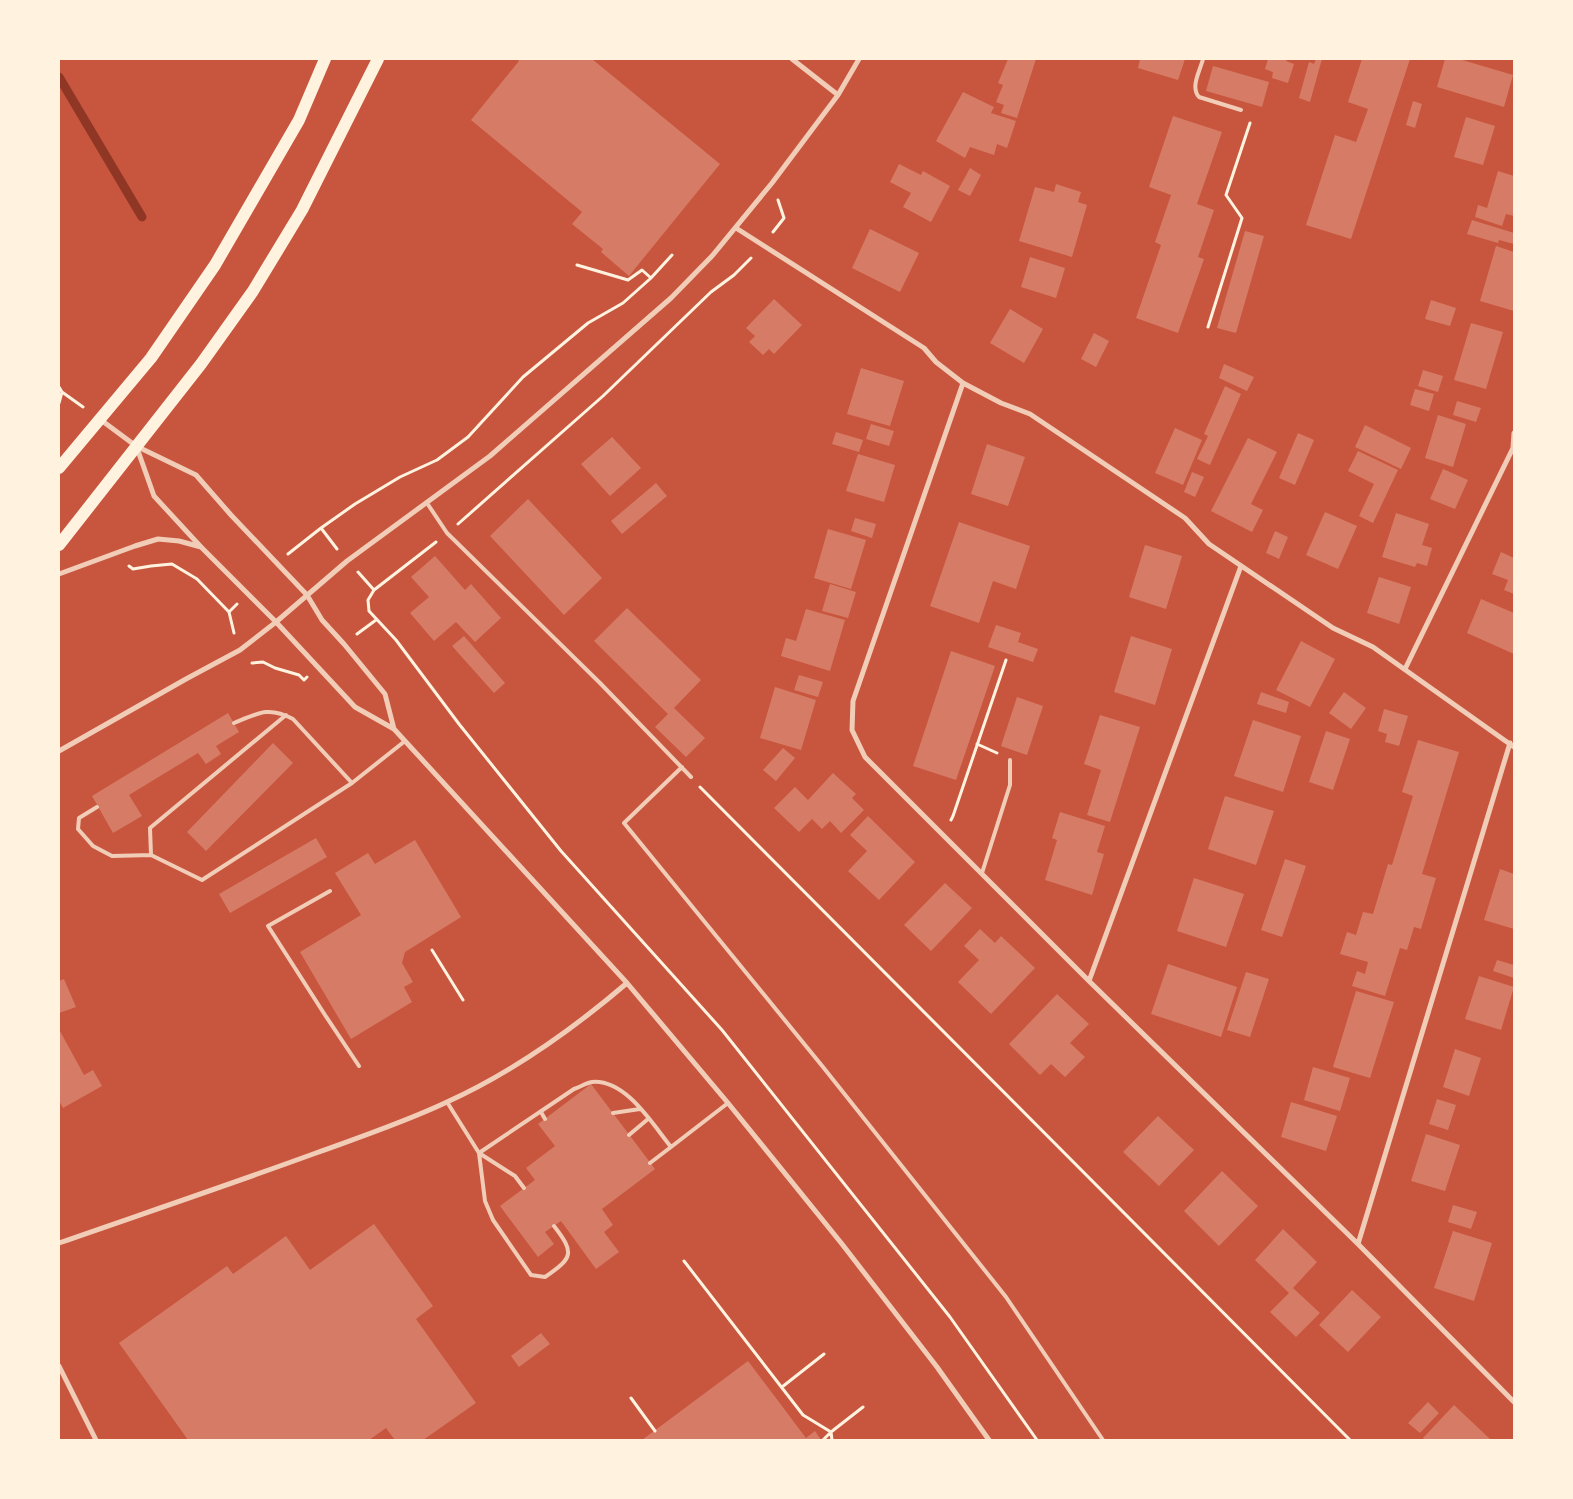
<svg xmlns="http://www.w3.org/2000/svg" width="1573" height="1499" viewBox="0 0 1573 1499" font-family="'Fira Sans Condensed',sans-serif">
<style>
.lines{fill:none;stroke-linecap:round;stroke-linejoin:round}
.stream{stroke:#8f3625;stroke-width:9}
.building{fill:#d67c66}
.path{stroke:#fff3e0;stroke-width:3}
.service{stroke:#f1ccb7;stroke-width:4}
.minor{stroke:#f1ccb7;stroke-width:5}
.primary{stroke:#fff3e0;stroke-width:12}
</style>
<rect width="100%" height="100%" fill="#c8553d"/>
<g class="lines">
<path class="stream" d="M 59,77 L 142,217"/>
</g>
<path class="building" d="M 517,59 L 592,59 L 720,164 L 629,276 L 601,252 L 603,249 L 572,224 L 582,212 L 471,120 L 519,61 Z
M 1008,59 L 1036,59 L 1017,118 L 1001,113 L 1004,105 L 996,102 L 1003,85 L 998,83 Z
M 1140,59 L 1185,59 L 1178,80 L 1138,68 Z
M 1268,59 L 1287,59 L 1286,61 L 1294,64 L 1288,83 L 1272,78 L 1273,72 L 1265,69 Z
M 1316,59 L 1322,59 L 1310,102 L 1299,98 L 1309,62 L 1314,64 Z
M 1362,59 L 1410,59 L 1351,239 L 1306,225 L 1335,135 L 1356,142 L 1368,109 L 1348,102 Z
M 1445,59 L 1459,59 L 1513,75 L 1504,107 L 1437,87 Z
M 1213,66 L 1269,82 L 1262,107 L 1206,91 Z
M 963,92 L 994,107 L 991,113 L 1016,121 L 1007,148 L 997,144 L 994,155 L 970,147 L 965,158 L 936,141 Z
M 1413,101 L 1422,104 L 1415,128 L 1406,125 Z
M 1173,116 L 1222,132 L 1197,204 L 1214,210 L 1198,257 L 1204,259 L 1178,333 L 1136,318 L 1161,245 L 1155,242 L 1171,195 L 1149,187 Z
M 1466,117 L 1495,126 L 1483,165 L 1454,157 Z
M 899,164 L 921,175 L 923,171 L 950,186 L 931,222 L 903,207 L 911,193 L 890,182 Z
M 970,168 L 981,175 L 970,196 L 958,190 Z
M 1498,171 L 1514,176 L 1514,216 L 1506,214 L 1502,226 L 1475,217 L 1478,205 L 1487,208 Z
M 1056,184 L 1081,192 L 1078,202 L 1087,205 L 1072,257 L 1019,241 L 1035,187 L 1054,192 Z
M 1472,220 L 1514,233 L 1514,244 L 1499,240 L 1498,243 L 1467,234 Z
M 870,229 L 919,253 L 900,292 L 852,268 Z
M 1245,231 L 1264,236 L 1236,333 L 1217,328 Z
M 1496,246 L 1514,252 L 1514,311 L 1480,301 Z
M 1030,257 L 1065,268 L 1056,298 L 1021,287 Z
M 774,299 L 802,325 L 774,354 L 769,349 L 763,355 L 749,342 L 755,336 L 746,328 Z
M 1431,300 L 1456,308 L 1450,326 L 1425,319 Z
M 1010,309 L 1043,329 L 1024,363 L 990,343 Z
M 1471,323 L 1503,332 L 1486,389 L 1454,380 Z
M 1094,333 L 1109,341 L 1096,367 L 1081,359 Z
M 1224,364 L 1254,377 L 1247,391 L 1219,378 Z
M 861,368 L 904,381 L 890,426 L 847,414 Z
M 1423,370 L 1443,376 L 1438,392 L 1418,386 Z
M 1225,386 L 1241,394 L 1210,465 L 1197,459 L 1208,436 L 1204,434 Z
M 1415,389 L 1434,394 L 1429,411 L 1410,405 Z
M 1457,401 L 1481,408 L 1476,422 L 1453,415 Z
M 1438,415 L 1466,424 L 1453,467 L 1425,458 Z
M 871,424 L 894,431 L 889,446 L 866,439 Z
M 1365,425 L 1411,448 L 1401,469 L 1355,447 Z
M 1175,428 L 1202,440 L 1183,485 L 1155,473 Z
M 836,432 L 863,440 L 859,452 L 832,444 Z
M 1298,433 L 1314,440 L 1295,485 L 1279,478 Z
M 612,437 L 641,468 L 610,496 L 581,464 Z
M 1248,438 L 1277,452 L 1251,504 L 1263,510 L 1252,532 L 1211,511 Z
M 987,444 L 1025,457 L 1008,506 L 971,494 Z
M 1358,451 L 1398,470 L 1373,523 L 1359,516 L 1374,484 L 1348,471 Z
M 858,454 L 895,465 L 884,502 L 846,491 Z
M 1443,469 L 1468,480 L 1455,509 L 1430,499 Z
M 1192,472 L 1204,477 L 1195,497 L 1184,492 Z
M 656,483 L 667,496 L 622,534 L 611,521 Z
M 528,499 L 602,578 L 564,615 L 490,536 Z
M 1325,512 L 1357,526 L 1338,569 L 1306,555 Z
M 1396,513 L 1429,524 L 1422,545 L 1432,548 L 1427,566 L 1417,563 L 1415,567 L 1382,557 Z
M 855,518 L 876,524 L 872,538 L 851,531 Z
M 959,522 L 1030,546 L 1016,589 L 993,581 L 979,623 L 930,606 Z
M 828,529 L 866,540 L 851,589 L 814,578 Z
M 1275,531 L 1288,537 L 1279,559 L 1266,553 Z
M 1145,545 L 1182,556 L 1166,609 L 1129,597 Z
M 1501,552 L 1514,558 L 1514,594 L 1504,590 L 1508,580 L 1492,574 Z
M 435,556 L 465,590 L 471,584 L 501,618 L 475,642 L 456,622 L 434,641 L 410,613 L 429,597 L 411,577 Z
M 1379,577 L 1411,587 L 1399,624 L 1367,613 Z
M 830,584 L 856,592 L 848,618 L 822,611 Z
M 1481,599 L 1514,613 L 1514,654 L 1467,633 Z
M 627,608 L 701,680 L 674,708 L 705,738 L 686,757 L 655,727 L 668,714 L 594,641 Z
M 806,609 L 845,620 L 830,671 L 781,656 L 786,638 L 796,641 Z
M 996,625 L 1021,633 L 1018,642 L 1038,649 L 1033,662 L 988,647 Z
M 464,636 L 505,683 L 494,693 L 452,646 Z
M 1131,636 L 1172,649 L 1155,705 L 1114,692 Z
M 1301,641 L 1335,659 L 1310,707 L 1276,690 Z
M 951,651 L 995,666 L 956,780 L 913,766 Z
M 799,675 L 823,682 L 818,697 L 794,690 Z
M 775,687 L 816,700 L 801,750 L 760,738 Z
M 1261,692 L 1289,702 L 1286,713 L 1257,704 Z
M 1344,692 L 1366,708 L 1351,729 L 1329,713 Z
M 1017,697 L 1043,706 L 1027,755 L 1001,746 Z
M 1384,709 L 1408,716 L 1399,746 L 1385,742 L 1387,734 L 1378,731 Z
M 228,713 L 239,732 L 216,746 L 221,754 L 206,764 L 198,753 L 129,795 L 142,816 L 113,833 L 92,796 Z
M 1100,715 L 1140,727 L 1110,822 L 1087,815 L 1101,770 L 1084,764 Z
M 1253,720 L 1301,736 L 1283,792 L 1234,776 Z
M 1326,731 L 1350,739 L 1333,790 L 1309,782 Z
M 1418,740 L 1459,752 L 1422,874 L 1436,878 L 1421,929 L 1414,927 L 1407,950 L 1400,948 L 1385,996 L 1352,986 L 1357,971 L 1365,974 L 1368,962 L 1340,954 L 1347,932 L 1356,935 L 1363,912 L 1373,914 L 1388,864 L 1392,865 L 1413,796 L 1402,792 Z
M 273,743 L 293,763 L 206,851 L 187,832 Z
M 783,748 L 795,758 L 776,781 L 763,770 Z
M 833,773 L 856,794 L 852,798 L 864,810 L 841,833 L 830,821 L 822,829 L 812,819 L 799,832 L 774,808 L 795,787 L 808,800 Z
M 1225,796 L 1274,811 L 1256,865 L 1208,849 Z
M 1060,812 L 1105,826 L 1097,852 L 1104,854 L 1092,895 L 1045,880 L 1057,840 L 1052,838 Z
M 868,816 L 915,862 L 879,900 L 848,871 L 867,851 L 850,835 Z
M 316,838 L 327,857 L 230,913 L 219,894 Z
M 415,840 L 461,917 L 405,952 L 402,963 L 413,982 L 404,987 L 412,1002 L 351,1039 L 300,952 L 361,915 L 335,873 L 368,853 L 375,864 Z
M 1285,859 L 1306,866 L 1282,937 L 1261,930 Z
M 1500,869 L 1514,874 L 1514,929 L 1484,920 Z
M 1194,878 L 1244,894 L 1226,947 L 1177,931 Z
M 945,883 L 972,908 L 931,951 L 904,925 Z
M 980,929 L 995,943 L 1001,936 L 1035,968 L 991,1014 L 958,982 L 979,960 L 964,946 Z
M 1497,960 L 1514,965 L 1514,978 L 1493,971 Z
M 1168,964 L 1237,987 L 1221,1037 L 1151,1014 Z
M 1246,972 L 1269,979 L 1250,1037 L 1227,1030 Z
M 1479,976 L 1514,987 L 1501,1030 L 1465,1019 Z
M 64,979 L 76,1007 L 59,1013 L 59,981 Z
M 1356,991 L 1394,1002 L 1370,1078 L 1333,1067 Z
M 1057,994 L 1089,1024 L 1070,1043 L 1085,1057 L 1065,1077 L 1051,1064 L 1040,1075 L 1009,1044 Z
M 60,1031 L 84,1075 L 93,1070 L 102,1086 L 63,1108 L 59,1101 L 59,1032 Z
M 1455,1049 L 1481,1058 L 1469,1096 L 1443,1087 Z
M 1313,1067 L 1350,1078 L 1340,1111 L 1304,1100 Z
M 591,1084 L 655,1169 L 602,1209 L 613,1225 L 604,1232 L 619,1252 L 596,1269 L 561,1221 L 545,1232 L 554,1244 L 538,1257 L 500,1206 L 535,1180 L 526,1168 L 555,1146 L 538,1124 Z
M 1437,1099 L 1456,1105 L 1448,1130 L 1429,1124 Z
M 1291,1102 L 1337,1116 L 1326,1151 L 1281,1137 Z
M 1158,1116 L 1194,1150 L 1159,1186 L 1123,1152 Z
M 1426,1134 L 1460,1145 L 1445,1191 L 1411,1181 Z
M 1222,1171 L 1258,1206 L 1219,1246 L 1184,1211 Z
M 1453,1205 L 1477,1212 L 1471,1229 L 1448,1222 Z
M 374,1224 L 433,1306 L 416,1319 L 476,1403 L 423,1440 L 395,1440 L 386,1428 L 369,1440 L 188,1440 L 119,1343 L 227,1266 L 233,1274 L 286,1236 L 310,1270 Z
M 1283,1229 L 1317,1262 L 1293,1288 L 1320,1313 L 1296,1337 L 1270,1312 L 1289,1293 L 1255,1260 Z
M 1453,1231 L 1492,1243 L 1474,1301 L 1434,1288 Z
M 1352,1290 L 1381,1317 L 1348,1352 L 1319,1325 Z
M 541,1333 L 550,1344 L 519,1367 L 511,1356 Z
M 748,1361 L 806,1438 L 815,1431 L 821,1440 L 642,1440 Z
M 1428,1402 L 1439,1413 L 1420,1433 L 1408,1423 Z
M 1454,1405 L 1490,1439 L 1488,1440 L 1425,1440 L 1423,1438 Z"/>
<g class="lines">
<path class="path" d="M 773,232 L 784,218 L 778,200
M 577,265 L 628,280 L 642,270 L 651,278
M 1208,327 L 1242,218 L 1226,195 L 1250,123
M 59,387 L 62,392 L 83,407
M 59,403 L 62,392
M 458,524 L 603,396 L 711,292 L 734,275 L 751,258
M 321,528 L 337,549
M 436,542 L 374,590 L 368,600 L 369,611 L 396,640 L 459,724 L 561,851 L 722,1030 L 950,1317 L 1037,1440
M 288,554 L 321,528 L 355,504 L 400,477 L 437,460 L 468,437 L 523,377 L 588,323 L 623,303 L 651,278 L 672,255
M 129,566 L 133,569 L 151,566 L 172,564 L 197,579 L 229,612 L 234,633
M 358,572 L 374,590
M 229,612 L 237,604
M 357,634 L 376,620
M 252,663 L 263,662 L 275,668 L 299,675 L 304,680 L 307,677
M 977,744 L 997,753
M 700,787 L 1350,1440
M 951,820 L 953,816 L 1006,660
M 432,950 L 463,1000
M 684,1261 L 803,1415 L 831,1432 L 832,1440
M 782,1387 L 824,1354
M 631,1398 L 655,1431
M 823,1440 L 831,1432 L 863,1407"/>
<path class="service" d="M 1203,59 C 1200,71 1190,87 1199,97 L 1241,110
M 427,503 L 447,533 L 600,683 L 691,777
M 234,723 C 258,713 269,706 293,719 L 352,783
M 682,767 L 624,823 L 823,1067 L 1006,1297 L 1103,1440
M 97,807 L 79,818 L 78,829 L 93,846 L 112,856 L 151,855 L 202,880 L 352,783 L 405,741
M 151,855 L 150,828 L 286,715
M 982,873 L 1010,785 L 1010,760
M 330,891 L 268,926 L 325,1015 L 359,1066
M 447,1102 L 479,1153 L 574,1089 C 580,1087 586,1083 592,1082 C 626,1079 653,1125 671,1147 L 728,1103
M 541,1112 L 545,1119
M 613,1113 L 640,1109
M 629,1135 L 648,1119
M 650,1163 L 671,1147
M 524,1188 L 515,1176 L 479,1153 L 485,1201 L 493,1220 L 531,1275 L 545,1277 C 573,1258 575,1253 554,1226"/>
<path class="minor" d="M 792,59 L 838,95
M 736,228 L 924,348 L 936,362 L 963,383 L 1001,403 L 1030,414 L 1185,518 L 1209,544 L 1333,628 L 1373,647 L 1514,747
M 963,383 L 853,701 L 852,730 L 865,757 L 1089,981 L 1358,1244 L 1514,1402
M 101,420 L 136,446 L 196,475 L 231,515 L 307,595 L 322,620 L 344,644 L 385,694 L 394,729
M 137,448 L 154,496 L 201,547 L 276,622 L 355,707 L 394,729 L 627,983 L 728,1103 L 842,1244 L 937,1367 L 989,1440
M 59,574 L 135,546 L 158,539 L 179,541 L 201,547
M 1405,669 L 1513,448 L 1514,433
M 59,751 L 186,679 L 240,650 L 276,622 L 347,561 L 490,456 L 671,298 L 712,256 L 772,183 L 838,95 L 859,59
M 1089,981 L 1241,566
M 59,1243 C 145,1213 231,1184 316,1153 C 360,1137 405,1122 447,1102 C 513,1072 572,1030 627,983
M 1358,1244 L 1510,743
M 59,1366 L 96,1440"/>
<path class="primary" d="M 59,468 L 151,358 L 215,265 L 299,120 L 325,59
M 59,545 L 201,364 L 253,291 L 302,210 L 378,59"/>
</g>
<rect width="1573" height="1499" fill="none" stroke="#fff3e0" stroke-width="120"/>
</svg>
